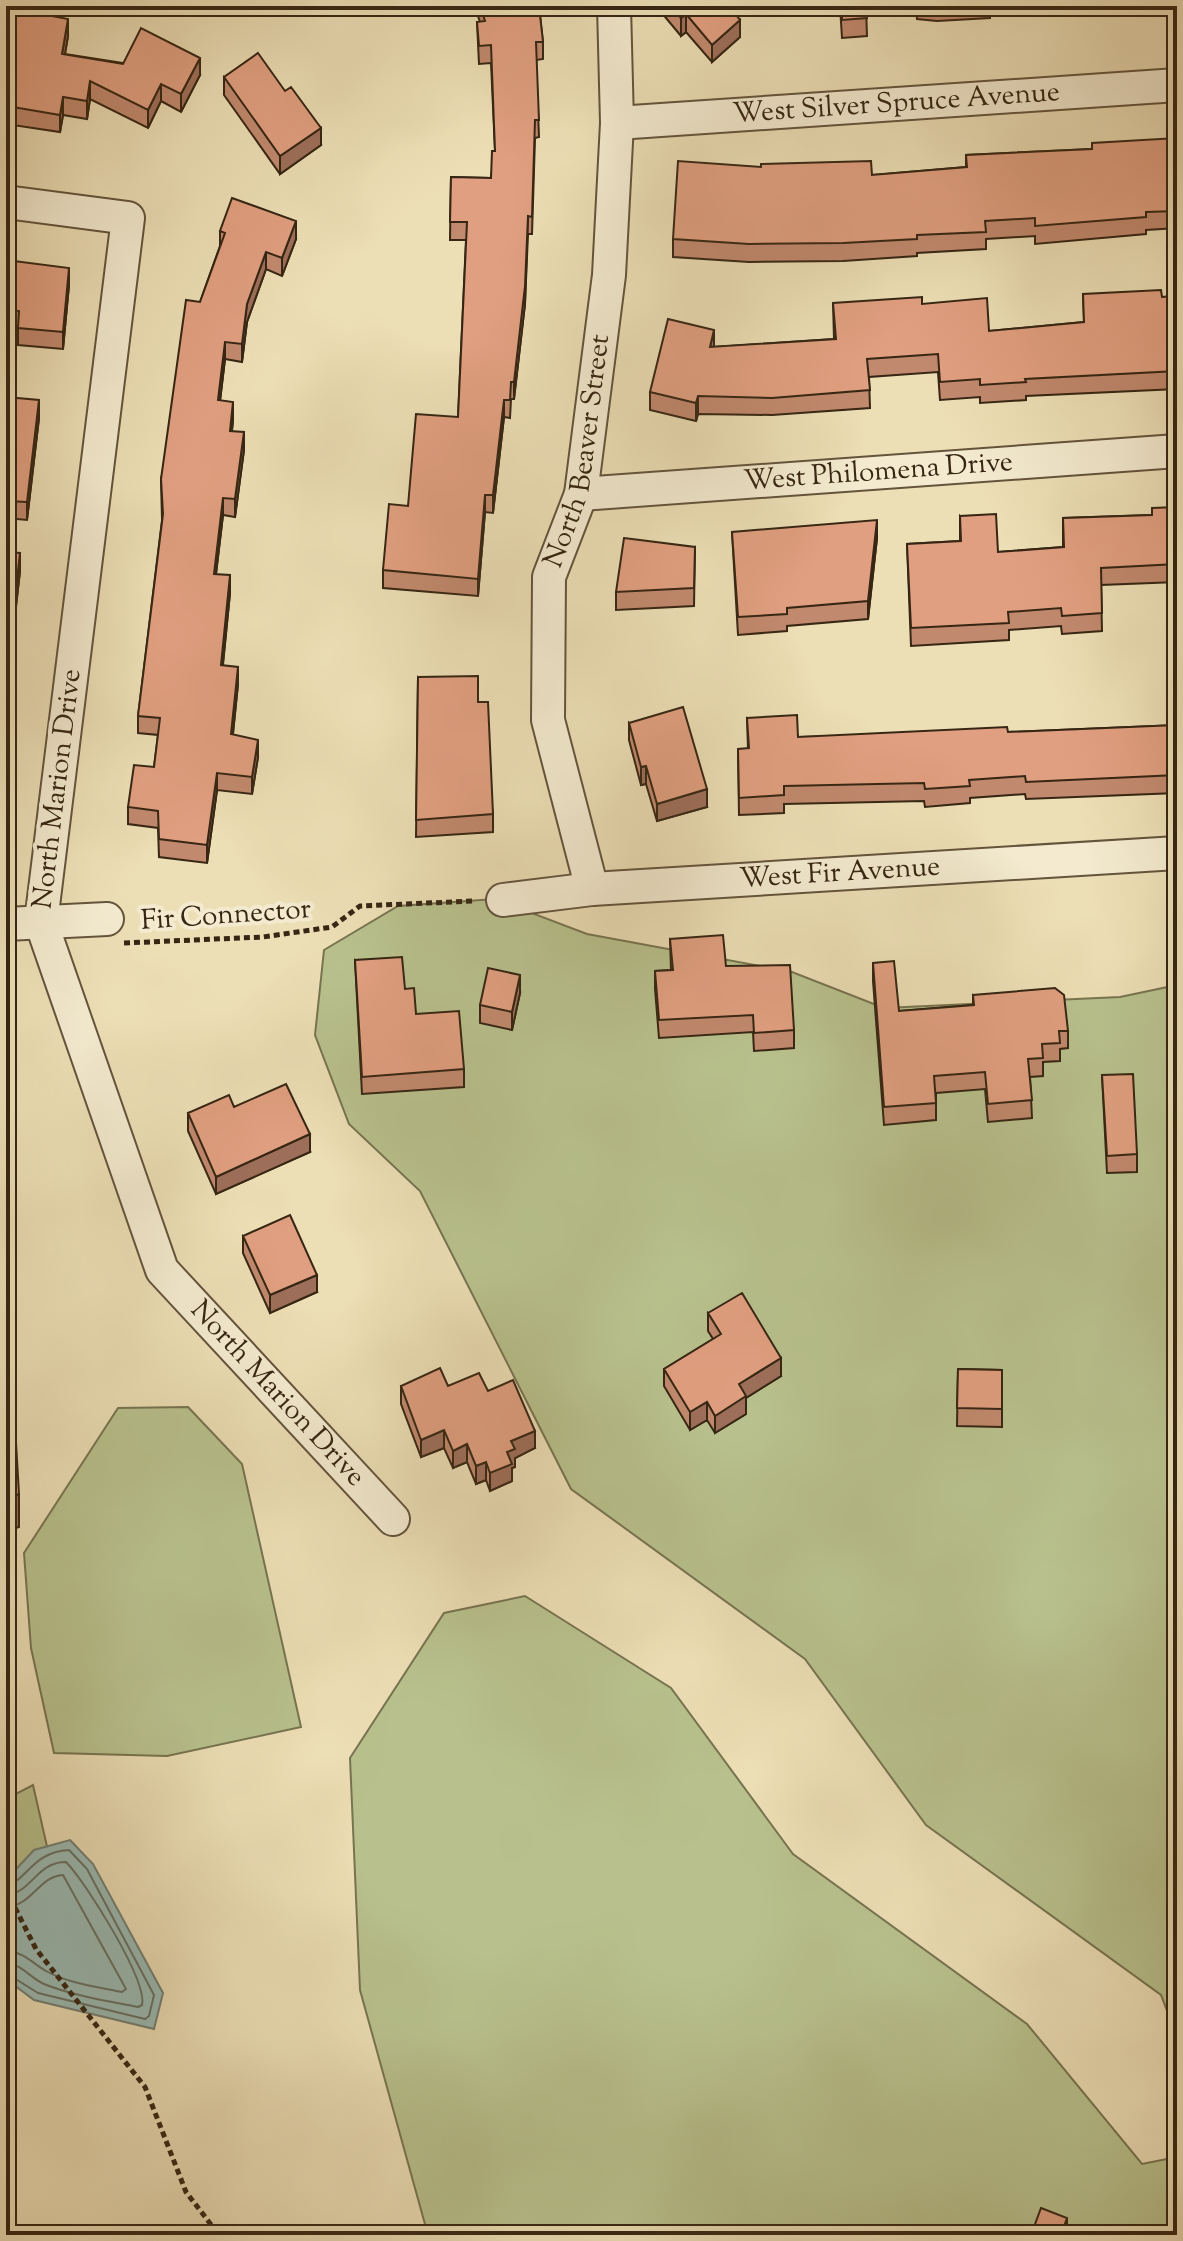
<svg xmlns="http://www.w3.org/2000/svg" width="1183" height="2241" viewBox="0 0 1183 2241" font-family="'Sorts Mill Goudy',serif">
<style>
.green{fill:#b8c18d;stroke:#777450;stroke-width:2}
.water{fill:#9abbb4;stroke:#727f74;stroke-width:2}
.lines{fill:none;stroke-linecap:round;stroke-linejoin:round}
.shore{stroke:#687064;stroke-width:2}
.street-casing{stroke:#64543c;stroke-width:36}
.path{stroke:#362613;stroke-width:5;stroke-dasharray:6 4;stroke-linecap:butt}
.street{stroke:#f3eacf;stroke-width:32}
.wall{fill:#c1896e;stroke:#362613;stroke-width:2}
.shaded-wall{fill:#9d6f5a;stroke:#362613;stroke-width:2}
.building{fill:#e09f80;stroke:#362613;stroke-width:2}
.labels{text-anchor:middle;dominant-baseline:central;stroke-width:8;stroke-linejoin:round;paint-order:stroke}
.street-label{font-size:28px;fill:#362613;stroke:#f3eacf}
</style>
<rect width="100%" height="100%" fill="#ecdeb5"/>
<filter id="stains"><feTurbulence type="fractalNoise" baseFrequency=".0025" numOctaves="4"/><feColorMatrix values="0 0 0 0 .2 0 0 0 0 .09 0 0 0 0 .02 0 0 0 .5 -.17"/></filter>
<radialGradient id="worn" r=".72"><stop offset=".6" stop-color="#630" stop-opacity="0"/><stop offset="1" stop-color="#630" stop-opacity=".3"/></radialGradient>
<path class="green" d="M 495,899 L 587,934 L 792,972 L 884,1008 L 1120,997 L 1177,985 L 1177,2037 L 1161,1995 L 926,1825 L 805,1659 L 571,1489 L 420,1191 L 349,1124 L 315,1035 L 324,950 L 398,906 Z
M 188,1407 L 242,1464 L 301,1727 L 167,1756 L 54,1753 L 31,1648 L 24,1553 L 118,1408 Z
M 525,1596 L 671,1688 L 793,1854 L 1027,2024 L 1142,2164 L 1177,2157 L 1177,2235 L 428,2235 L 360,1990 L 350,1758 L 444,1613 Z
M 33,1785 L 63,1917 L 6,1915 L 6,1799 Z"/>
<path class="water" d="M 70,1840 L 93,1864 L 163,1993 L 154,2029 L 34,2000 L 6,1979 L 6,1880 L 34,1850 Z"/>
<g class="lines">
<path class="shore" d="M 6,1885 C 27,1882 31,1852 69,1850 L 87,1869 L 154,1995 L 149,2016 L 145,2019 L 38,1993 L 6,1973
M 6,1895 C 32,1893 36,1862 66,1862 C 85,1881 148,1981 142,2005 L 138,2007 C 107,2001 74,1996 44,1984 C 30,1978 22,1964 6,1963
M 6,1907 C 32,1906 39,1876 63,1875 L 126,1989 L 122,1992 C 98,1987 67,1983 46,1971 C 32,1963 24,1952 6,1951"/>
<defs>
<g id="street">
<path id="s1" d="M 617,123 L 1177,85"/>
<path id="s2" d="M 6,202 L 128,218 L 41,922 L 162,1270 L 393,1519"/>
<path id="s3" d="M 581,494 L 1177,451"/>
<path id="s4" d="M 592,889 L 548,720 L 549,577 L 581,494 L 609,275 L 617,123 L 614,6"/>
<path id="s5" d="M 503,900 L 592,889 L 1177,853"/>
<path d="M 6,924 L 107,919"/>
</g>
</defs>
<use href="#street" class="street-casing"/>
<path class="path" d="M 124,943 L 263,937 L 332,927 L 360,906 L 474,901
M 6,1890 L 36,1949 L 145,2087 L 186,2192 L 219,2235"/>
<use href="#street" class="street"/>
</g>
<path class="wall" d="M 477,6 L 539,6 L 543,42 L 543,59 L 536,60 L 539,137 L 535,138 L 532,234 L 528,234 L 525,304 L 514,399 L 511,399 L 510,418 L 504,417 L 493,513 L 485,512 L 478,596 L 383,588 L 383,570 L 408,506 L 458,417 L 466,240 L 450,240 L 451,177 L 491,178 L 495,151 L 491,63 L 479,64 L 477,22 L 480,22 L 477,13 Z
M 656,6 L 729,6 L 740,37 L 712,62 L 686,32 L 681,36 Z
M 840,6 L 866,6 L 867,36 L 842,38 Z
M 916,6 L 1177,6 L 1177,13 L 1126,12 L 1125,7 L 1072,9 L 1072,15 L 990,15 L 990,18 L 937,21 L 917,19 Z
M 20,10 L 68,36 L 65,54 L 200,75 L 181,112 L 161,101 L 148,128 L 90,99 L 87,119 L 63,115 L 60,132 L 13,125 L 6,128 Z
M 224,77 L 321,145 L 280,174 L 224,95 Z
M 1177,138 L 1177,228 L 1146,230 L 1146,234 L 1035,244 L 1035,236 L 986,239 L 986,249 L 917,253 L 917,256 L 843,261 L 749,262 L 673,257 L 673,239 L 872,175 L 966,167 L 966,155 L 1092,149 Z
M 220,231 L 296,239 L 282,276 L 266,269 L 247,322 L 242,362 L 225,359 L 220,401 L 233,420 L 232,431 L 244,450 L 235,517 L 223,515 L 216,574 L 230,593 L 223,665 L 238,684 L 233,734 L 258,757 L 252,794 L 217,790 L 207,863 L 159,857 L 158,828 L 128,824 L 128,807 L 154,767 L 158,735 L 138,733 L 138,716 L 162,520 L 161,479 L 200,302 L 220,246 Z
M 6,260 L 69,285 L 63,349 L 18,345 L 18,328 L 6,327 Z
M 1083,294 L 1162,297 L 1177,296 L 1177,389 L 1026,396 L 1026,400 L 980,403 L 980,397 L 940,400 L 938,372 L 869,377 L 870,408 L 772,415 L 698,414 L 696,421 L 650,410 L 650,392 L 714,347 L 834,339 L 833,303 L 922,304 L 989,331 L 1084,322 Z
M 6,397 L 39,418 L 27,520 L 6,518 Z
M 1177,507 L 1177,582 L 1101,585 L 1102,631 L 1062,634 L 1061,626 L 1009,630 L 1009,640 L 911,646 L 907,544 L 960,541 L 960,516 L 998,552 L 1063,547 L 1063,518 L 1152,515 Z
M 732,532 L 877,538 L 868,619 L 787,626 L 787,631 L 738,635 Z
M 695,547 L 694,606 L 616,610 L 616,592 Z
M 6,552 L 20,571 L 13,633 L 9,632 L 6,696 Z
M 418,677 L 478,702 L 493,814 L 493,832 L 416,837 Z
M 747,718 L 798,737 L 1008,732 L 1177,725 L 1177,793 L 1026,799 L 1025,794 L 970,798 L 970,803 L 925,807 L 924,801 L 784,804 L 784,813 L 739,815 L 738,749 L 748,749 Z
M 629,723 L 707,807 L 657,821 L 646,784 L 641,785 L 629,740 Z
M 670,939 L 726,966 L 794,1030 L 794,1048 L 754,1051 L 753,1032 L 659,1038 L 655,989 L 655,971 L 671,970 Z
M 355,960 L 405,989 L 416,1014 L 464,1069 L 464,1087 L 362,1094 Z
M 873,963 L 899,1011 L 973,1005 L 973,995 L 1068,1031 L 1068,1048 L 1060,1049 L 1060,1061 L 1043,1062 L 1043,1076 L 1030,1077 L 1032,1118 L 988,1122 L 985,1089 L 936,1093 L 936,1120 L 884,1125 L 873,981 Z
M 520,993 L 512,1030 L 480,1023 L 480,1005 Z
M 1102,1075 L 1137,1154 L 1137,1172 L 1107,1173 Z
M 234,1107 L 310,1152 L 216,1194 L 188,1131 L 188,1113 Z
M 243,1236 L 317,1292 L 270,1313 L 243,1253 Z
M 708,1313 L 781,1376 L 746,1398 L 746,1414 L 715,1433 L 707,1420 L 690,1430 L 664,1386 L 664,1369 L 713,1339 L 708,1331 Z
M 958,1369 L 1002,1370 L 1002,1427 L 957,1426 Z
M 401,1386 L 448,1386 L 488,1391 L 535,1448 L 515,1458 L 515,1467 L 512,1468 L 512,1481 L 490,1491 L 486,1480 L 476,1484 L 467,1462 L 453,1468 L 444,1448 L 421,1457 L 401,1404 Z"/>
<path class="shaded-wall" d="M 686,14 L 686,32 L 681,36 L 681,18 Z
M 68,19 L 68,36 L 62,71 L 62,54 Z
M 740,20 L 740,37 L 712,62 L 712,45 Z
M 200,58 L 200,75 L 181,112 L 181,94 Z
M 90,81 L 90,99 L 87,119 L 87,101 Z
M 161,84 L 161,101 L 148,128 L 148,110 Z
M 63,97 L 63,115 L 60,132 L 60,115 Z
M 13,107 L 13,125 L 6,128 L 6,110 Z
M 321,128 L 321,145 L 280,174 L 280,156 Z
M 528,216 L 525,304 L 514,399 L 514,382 Z
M 296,221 L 296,239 L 282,276 L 282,258 Z
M 266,252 L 266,269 L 247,322 L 242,362 L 242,344 L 247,304 Z
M 69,268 L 69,285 L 63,349 L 63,332 Z
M 714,330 L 714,348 L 710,347 Z
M 225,342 L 225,359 L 218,418 L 218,400 Z
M 698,396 L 698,414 L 696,421 L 696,403 Z
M 39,400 L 39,418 L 27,520 L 27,502 Z
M 504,400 L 504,417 L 493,513 L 493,495 Z
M 233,402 L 233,420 L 230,448 L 230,431 Z
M 244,432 L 244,450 L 235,517 L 235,499 Z
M 485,495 L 485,512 L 478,596 L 478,579 Z
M 223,498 L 223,515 L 214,591 L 214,574 Z
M 877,520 L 877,538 L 868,619 L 868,601 Z
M 20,553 L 20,571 L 13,633 L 13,615 Z
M 230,575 L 230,593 L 221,682 L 221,665 Z
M 238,667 L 238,684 L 231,752 L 231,734 Z
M 258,740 L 258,757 L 252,794 L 252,777 Z
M 646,766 L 646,784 L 641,785 L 641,767 Z
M 217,773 L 217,790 L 207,863 L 207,845 Z
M 707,789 L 707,807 L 657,821 L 657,804 Z
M 520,975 L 520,993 L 512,1030 L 512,1012 Z
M 310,1134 L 310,1152 L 216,1194 L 216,1177 Z
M 317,1275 L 317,1292 L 270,1313 L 270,1295 Z
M 781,1358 L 781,1376 L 746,1398 L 746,1414 L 715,1433 L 715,1416 L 739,1384 Z
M 707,1402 L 707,1420 L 690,1430 L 690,1412 Z
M 444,1430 L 444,1448 L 421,1457 L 421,1440 Z
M 535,1431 L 535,1448 L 515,1458 L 515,1467 L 512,1468 L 512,1481 L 490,1491 L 490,1473 L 507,1452 L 511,1441 Z
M 467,1444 L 467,1462 L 453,1468 L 453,1451 Z
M 486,1462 L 486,1480 L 476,1484 L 476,1466 Z
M 19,1494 L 19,1527 L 6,1531 L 6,1498 Z
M 1067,2218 L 1067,2235 L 1061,2235 Z"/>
<path class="building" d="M 6,6 L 20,6 L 20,10 L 68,19 L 62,54 L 123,64 L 141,28 L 200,58 L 181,94 L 161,84 L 148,110 L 90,81 L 87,101 L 63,97 L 60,115 L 13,107 L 6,110 Z
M 480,6 L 539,6 L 543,42 L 536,42 L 539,120 L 535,120 L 532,217 L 528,216 L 525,286 L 514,382 L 511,382 L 510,400 L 504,400 L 493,495 L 485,495 L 478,579 L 383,570 L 389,504 L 408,506 L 416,414 L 458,417 L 467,222 L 450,222 L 451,177 L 491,178 L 492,151 L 495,151 L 491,45 L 479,46 L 477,22 L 485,21 Z
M 671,6 L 729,6 L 740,20 L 712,45 L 686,14 L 681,18 Z
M 842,6 L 866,6 L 867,18 L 842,20 Z
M 258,53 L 285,91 L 291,87 L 321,128 L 280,156 L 224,77 Z
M 1177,138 L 1177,211 L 1146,212 L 1146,217 L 1035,226 L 1035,218 L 985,221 L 986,232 L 917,235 L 917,239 L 843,243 L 749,244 L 673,239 L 678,161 L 761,167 L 761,164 L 871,161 L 872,175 L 967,167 L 966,155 L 1092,149 L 1092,143 Z
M 232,198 L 296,221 L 282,258 L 266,252 L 247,304 L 242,344 L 225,342 L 218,400 L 233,402 L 230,431 L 244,432 L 235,499 L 223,498 L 214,574 L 230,575 L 221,665 L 238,667 L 231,734 L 258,740 L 252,777 L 217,773 L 207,845 L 159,839 L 158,811 L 128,807 L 134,765 L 154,767 L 160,718 L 138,716 L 163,514 L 161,479 L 186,300 L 200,302 L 225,233 L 220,231 Z
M 6,260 L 69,268 L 63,332 L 18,328 L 19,311 L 6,309 Z
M 1161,290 L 1162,297 L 1177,296 L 1177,371 L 1025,379 L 1026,382 L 980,385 L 980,379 L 940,382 L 938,354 L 867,359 L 870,390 L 772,398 L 698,396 L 696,403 L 650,392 L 668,319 L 714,330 L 710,347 L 836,339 L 833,303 L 922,297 L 922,304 L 987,298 L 989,331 L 1084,322 L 1083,294 Z
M 6,397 L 39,400 L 27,502 L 6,501 Z
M 1177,507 L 1177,564 L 1101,568 L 1102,613 L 1062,616 L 1061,608 L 1008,612 L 1009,623 L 911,628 L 907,544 L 961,541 L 960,516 L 996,514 L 998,552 L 1064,547 L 1063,518 L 1152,515 L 1152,508 Z
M 877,520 L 868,601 L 787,608 L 787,614 L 738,617 L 732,532 Z
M 624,538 L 695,547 L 694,588 L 616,592 Z
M 6,552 L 20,553 L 13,615 L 9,615 L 6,679 Z
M 478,676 L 478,702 L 488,702 L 493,814 L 416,820 L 418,677 Z
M 683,707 L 707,789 L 657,804 L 646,766 L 641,767 L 629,723 Z
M 797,715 L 798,737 L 1007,727 L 1008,732 L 1177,725 L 1177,775 L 1026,782 L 1025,776 L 969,780 L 970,786 L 925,789 L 924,783 L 784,786 L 784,795 L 739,798 L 738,749 L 749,748 L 747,718 Z
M 723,935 L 726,966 L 790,965 L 794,1030 L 754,1033 L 753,1015 L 659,1020 L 655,971 L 673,970 L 670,939 Z
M 402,957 L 405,989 L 414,988 L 416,1014 L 459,1011 L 464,1069 L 362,1077 L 355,960 Z
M 894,961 L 899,1011 L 974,1005 L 973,995 L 1055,988 L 1064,995 L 1068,1031 L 1059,1031 L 1060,1043 L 1042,1044 L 1043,1058 L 1028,1059 L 1032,1100 L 988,1104 L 985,1072 L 934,1076 L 936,1103 L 884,1107 L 873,963 Z
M 488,968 L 520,975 L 512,1012 L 480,1005 Z
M 1133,1074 L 1137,1154 L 1107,1156 L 1102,1075 Z
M 286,1084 L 310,1134 L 216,1177 L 188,1113 L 229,1095 L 234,1107 Z
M 290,1215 L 317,1275 L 270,1295 L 243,1236 Z
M 742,1293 L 781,1358 L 739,1384 L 746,1396 L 715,1416 L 707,1402 L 690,1412 L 664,1369 L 721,1334 L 708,1313 Z
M 440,1368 L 448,1386 L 479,1373 L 488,1391 L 513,1380 L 535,1431 L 511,1441 L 515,1449 L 507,1452 L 512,1464 L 490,1473 L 486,1462 L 476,1466 L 467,1444 L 453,1451 L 444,1430 L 421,1440 L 401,1386 Z
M 958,1369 L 1002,1370 L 1002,1409 L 957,1408 Z
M 15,1425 L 19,1494 L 6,1498 L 6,1426 Z
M 1041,2208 L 1067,2218 L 1061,2235 L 1031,2235 Z"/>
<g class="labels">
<g class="street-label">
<text stroke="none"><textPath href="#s1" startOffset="280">West Silver Spruce Avenue</textPath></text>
<text stroke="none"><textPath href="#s4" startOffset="448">North Beaver Street</textPath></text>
<text stroke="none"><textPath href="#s3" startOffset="298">West Philomena Drive</textPath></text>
<text transform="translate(58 789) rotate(-83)">North Marion Drive</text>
<text stroke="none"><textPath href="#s5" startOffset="338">West Fir Avenue</textPath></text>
<text transform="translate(226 916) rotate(-4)">Fir Connector</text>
<text stroke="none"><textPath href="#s2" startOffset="1370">North Marion Drive</textPath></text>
</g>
</g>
<rect width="1183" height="2241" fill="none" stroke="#ecdeb5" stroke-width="32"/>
<rect x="8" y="8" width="1167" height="2225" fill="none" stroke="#362613" stroke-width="4"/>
<rect x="16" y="16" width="1151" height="2209" fill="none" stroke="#362613" stroke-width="2"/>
<rect width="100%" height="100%" filter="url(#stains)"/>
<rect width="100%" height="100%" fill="url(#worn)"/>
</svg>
